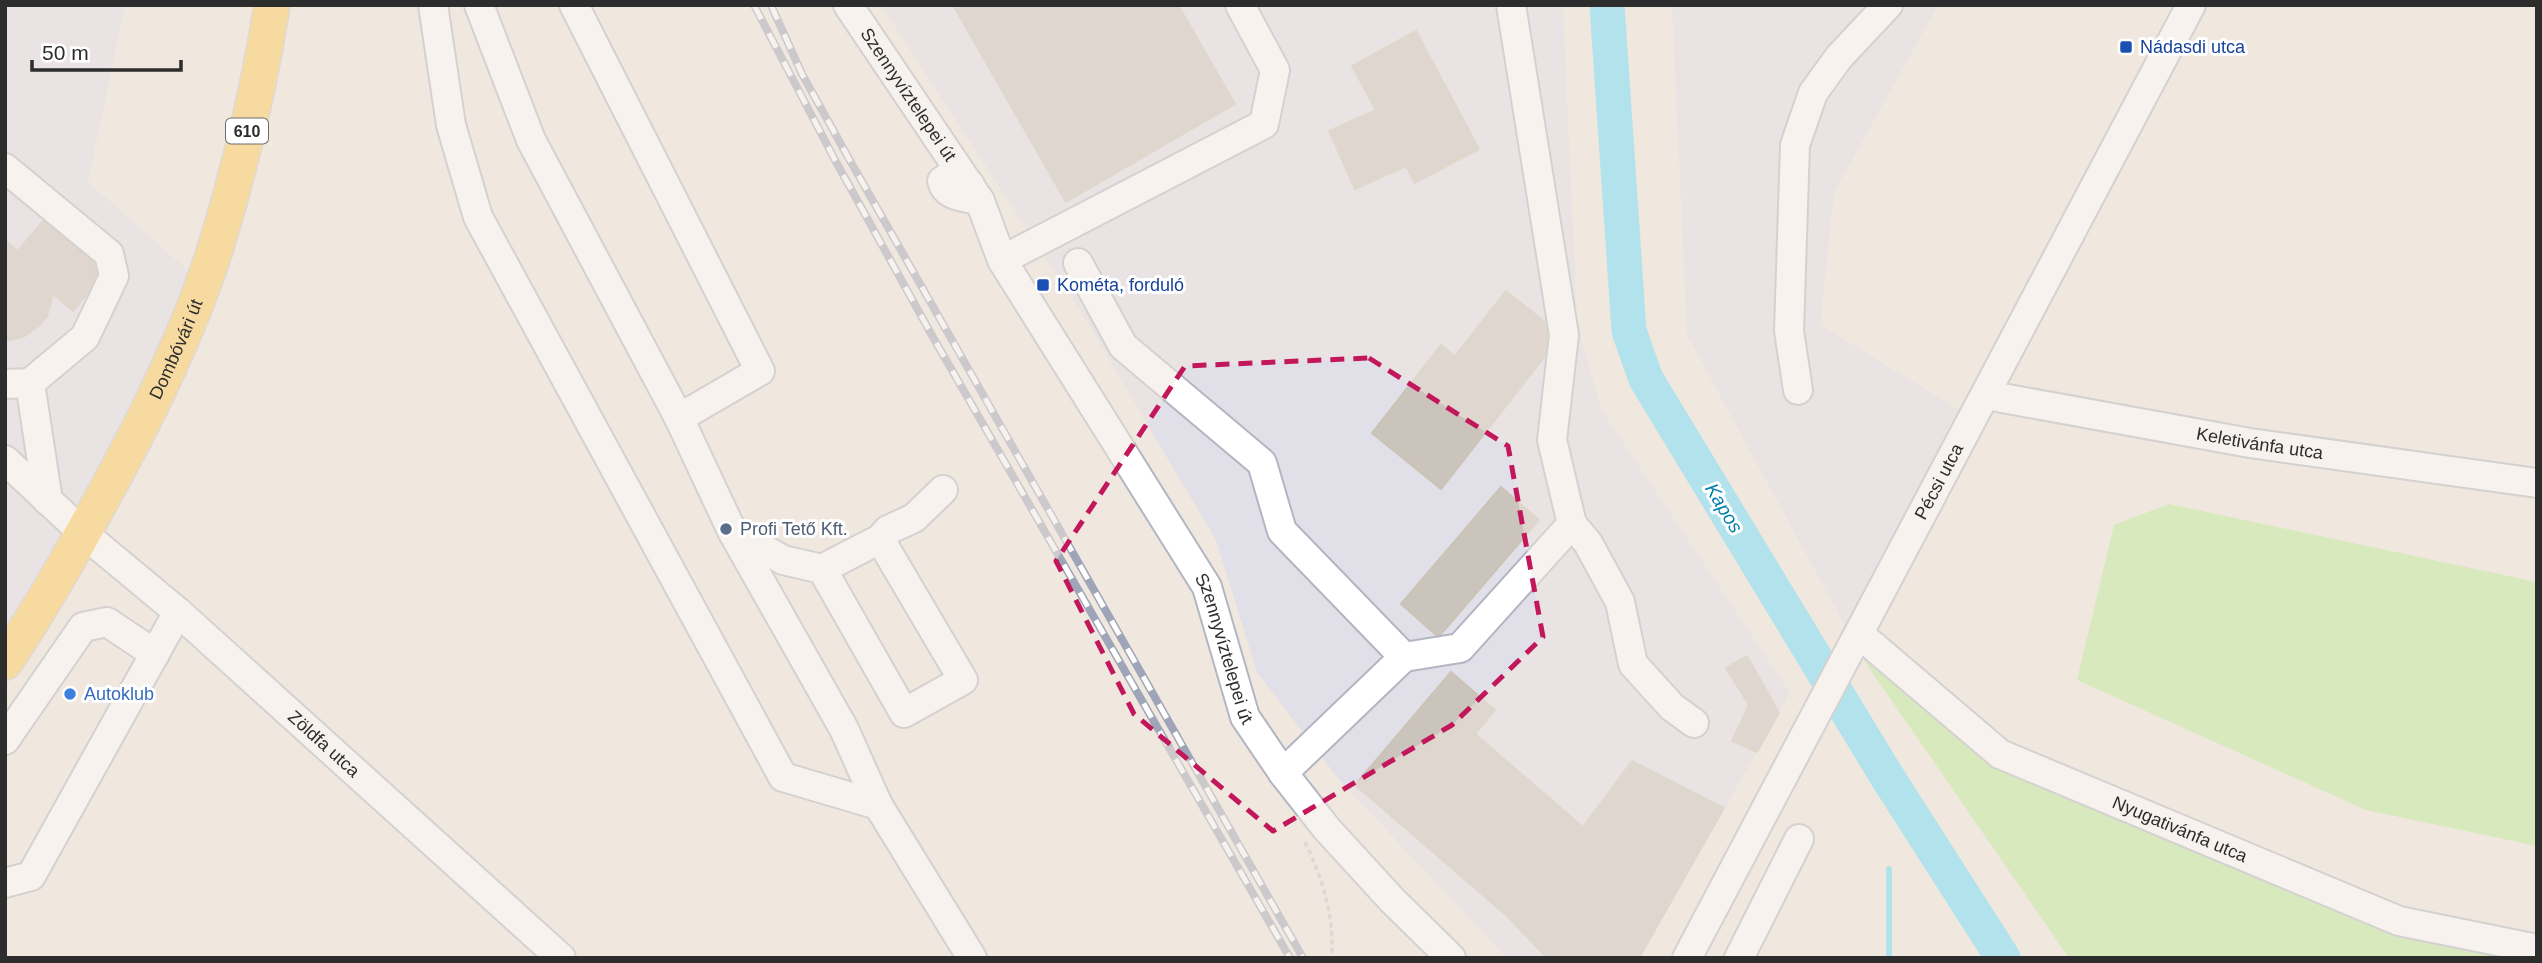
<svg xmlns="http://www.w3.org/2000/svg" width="2542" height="963" viewBox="0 0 2542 963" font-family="Helvetica,sans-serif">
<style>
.industrial{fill:#e1dfe8}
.green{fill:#b8ec95}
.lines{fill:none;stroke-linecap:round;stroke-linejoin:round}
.stream{stroke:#66defc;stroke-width:6}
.river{stroke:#66defc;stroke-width:35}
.building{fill:#cbc4bd;stroke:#ccc3b7;stroke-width:2}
.minor-casing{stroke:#b2b6c2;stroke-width:32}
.major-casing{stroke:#c8c8c8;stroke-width:38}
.path{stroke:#c8c8c8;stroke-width:3.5;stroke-dasharray:5 3.5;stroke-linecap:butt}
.minor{stroke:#fff;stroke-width:28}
.major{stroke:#ffcb53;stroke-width:35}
.rail-casing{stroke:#9fa5b9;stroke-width:8}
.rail{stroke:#fff;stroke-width:5;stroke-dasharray:16;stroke-linecap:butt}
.marked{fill:none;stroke:#c2185b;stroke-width:5;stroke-dasharray:14 9;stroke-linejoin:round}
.transit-dot{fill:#1a4fb4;stroke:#fff;stroke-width:2.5}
.service-dot{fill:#5c6f8a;stroke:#fff;stroke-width:2.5}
.shop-dot{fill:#3f7fe0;stroke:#fff;stroke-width:2.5}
.labels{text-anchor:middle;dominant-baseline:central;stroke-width:6;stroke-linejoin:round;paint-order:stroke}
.shield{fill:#fff;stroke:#6c6c6c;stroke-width:2}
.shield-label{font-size:16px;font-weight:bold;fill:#2d2d2d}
.transit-label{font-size:18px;fill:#164399;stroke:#fff;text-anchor:start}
.street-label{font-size:18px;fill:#2d2d2d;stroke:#fff}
.service-label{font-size:18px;fill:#4e5e75;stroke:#fff;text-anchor:start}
.shop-label{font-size:18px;fill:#366cbe;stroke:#fff;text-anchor:start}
.water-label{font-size:19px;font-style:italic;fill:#007ead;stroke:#fff}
</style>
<rect width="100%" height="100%" fill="#f0e7de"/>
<path class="industrial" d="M 5,5 L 125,5 L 88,182 L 206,286 L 93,543 L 5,679 Z
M 881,5 L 1563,5 L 1577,323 L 1601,409 L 1790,693 L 1640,958 L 1507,958 L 1340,781 L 1257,672 L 1216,540 L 1080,311 Z
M 1672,5 L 1938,5 L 1834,193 L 1820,325 L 1983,424 L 1863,659 L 1687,335 Z"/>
<path class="green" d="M 2169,504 L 2537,582 L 2537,846 L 2366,810 L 2077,680 L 2114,525 Z
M 1863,659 L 1996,765 L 2537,958 L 2069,958 Z"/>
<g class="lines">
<path class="stream" d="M 1889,958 L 1889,869"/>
<path class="river" d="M 1607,5 L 1629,331 L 1646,379 L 1886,775 L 2003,958"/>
</g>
<path class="building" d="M 953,5 L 1178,5 L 1235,104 L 1066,202 Z
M 1416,31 L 1479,149 L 1415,183 L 1406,166 L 1355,189 L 1329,131 L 1376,110 L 1352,66 Z
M 43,221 L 94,263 L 97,274 L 87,294 L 73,311 L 53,294 L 47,316 L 40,325 L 23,337 L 5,341 L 5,240 L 18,251 Z
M 1506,291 L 1545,322 L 1547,335 L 1545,356 L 1441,489 L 1372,433 L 1441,345 L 1455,356 Z
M 1501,487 L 1539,520 L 1441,634 L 1436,635 L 1401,604 Z
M 1747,656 L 1779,713 L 1757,752 L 1732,741 L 1749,705 L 1726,668 Z
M 1451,672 L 1495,710 L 1475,734 L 1583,827 L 1632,761 L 1724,808 L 1639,958 L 1547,958 L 1506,915 L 1355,785 Z"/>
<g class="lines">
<defs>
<g id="minor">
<path d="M 433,5 L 451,125 L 478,217 L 783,777 L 878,805 L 972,958"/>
<path d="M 479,5 L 531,140 L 679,418 L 732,531 L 844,729 L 878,805"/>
<path d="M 574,5 L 760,371 L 679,418"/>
<path id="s1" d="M 848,5 L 980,201 L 1002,260 L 1207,587 L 1245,717 L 1283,773 L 1327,829 L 1392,900 L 1451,958"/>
<path d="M 5,168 L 109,254 L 114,276 L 85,337 L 30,383 L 48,501"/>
<path d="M 970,185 L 960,178 L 948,177 L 942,181 C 946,198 966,196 980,201"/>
<path d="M 1002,260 L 1264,124 L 1275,70 L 1240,5"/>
<path d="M 1078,263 L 1123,346 L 1262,463 L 1282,531 L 1404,657 L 1283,773"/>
<path d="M 5,384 L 30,383"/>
<path d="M 1798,390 L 1789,331 L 1795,145 L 1813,93 L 1839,57 L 1888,5"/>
<path id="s2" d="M 1986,395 L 2250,443 L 2537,483"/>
<path id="s3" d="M 5,460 L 83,533 L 178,612 L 561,958"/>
<path d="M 1572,524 L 1588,543 L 1620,602 L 1633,664 L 1672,707 L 1694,723"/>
<path d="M 735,532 L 783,560 L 822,569 L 904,713 L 963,680 L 880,539 L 822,569"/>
<path d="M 880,539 L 888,530 L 914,518 L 943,490"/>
<path id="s4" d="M 1859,634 L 2000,754 L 2399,921 L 2537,949"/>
<path d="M 1404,657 L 1460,648 L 1572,524 L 1552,440 L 1564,335 L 1511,5"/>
<path d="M 5,740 L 83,627 L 107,622 L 155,654"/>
<path d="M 5,883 L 31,876 L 178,612"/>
<path id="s5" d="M 1687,958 L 2191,5"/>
<path d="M 1739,958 L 1799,839"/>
</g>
<g id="major">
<path id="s6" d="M 5,662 C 43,605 77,545 110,484 C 150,410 188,333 214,253 C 239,172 259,89 272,5"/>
</g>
</defs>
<use href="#minor" class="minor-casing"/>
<use href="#major" class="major-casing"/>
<path class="path" d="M 1305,842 C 1323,879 1334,916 1332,958"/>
<use href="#minor" class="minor"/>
<use href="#major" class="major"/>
<defs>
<path id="rail" d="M 754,5 L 835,160 L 934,339 L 1290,958
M 771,5 L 802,74 L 848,157 L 1303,958"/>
</defs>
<use href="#rail" class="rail-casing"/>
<use href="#rail" class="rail"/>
</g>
<path d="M0 0H2542V963H0ZM 1369,358 L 1508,446 L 1543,637 L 1452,725 L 1273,831 L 1134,714 L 1056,561 L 1185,366 Z" fill="#f0e7de" fill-opacity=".55" fill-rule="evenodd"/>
<path class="marked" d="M 1369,358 L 1508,446 L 1543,637 L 1452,725 L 1273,831 L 1134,714 L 1056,561 L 1185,366 Z"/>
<g class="transit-dot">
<rect x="2119" y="40" width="14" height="14" rx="3.5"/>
<rect x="1036" y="278" width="14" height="14" rx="3.5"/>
</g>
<circle class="service-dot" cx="726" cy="529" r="7"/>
<circle class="shop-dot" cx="70" cy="694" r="7"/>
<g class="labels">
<rect class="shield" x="226" y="118.5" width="42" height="25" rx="5"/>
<g class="shield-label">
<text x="247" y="131">610</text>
</g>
<g class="transit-label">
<text x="2140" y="47">Nádasdi utca</text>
<text x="1057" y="285">Kométa, forduló</text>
</g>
<g class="street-label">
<text stroke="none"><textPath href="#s1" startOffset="108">Szennyvíztelepei út</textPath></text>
<text stroke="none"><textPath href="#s6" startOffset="357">Dombóvári út</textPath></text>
<text stroke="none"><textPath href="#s2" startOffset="278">Keletivánfa utca</textPath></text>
<text stroke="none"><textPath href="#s5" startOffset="539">Pécsi utca</textPath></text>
<text stroke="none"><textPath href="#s1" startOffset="749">Szennyvíztelepei út</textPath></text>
<text stroke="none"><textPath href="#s3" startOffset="427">Zöldfa utca</textPath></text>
<text stroke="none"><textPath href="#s4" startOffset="380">Nyugativánfa utca</textPath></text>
</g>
<g class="service-label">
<text x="740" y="529">Profi Tető Kft.</text>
</g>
<g class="shop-label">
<text x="84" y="694">Autoklub</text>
</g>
<g class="water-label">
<text transform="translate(1724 508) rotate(59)">Kapos</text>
</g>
</g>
<rect width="2542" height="963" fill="none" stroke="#2d2d2d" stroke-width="14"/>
<path d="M32 60v10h149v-10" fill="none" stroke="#2d2d2d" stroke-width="3.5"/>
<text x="42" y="60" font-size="21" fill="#2d2d2d" stroke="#ffffff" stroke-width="5" paint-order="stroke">50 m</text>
</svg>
